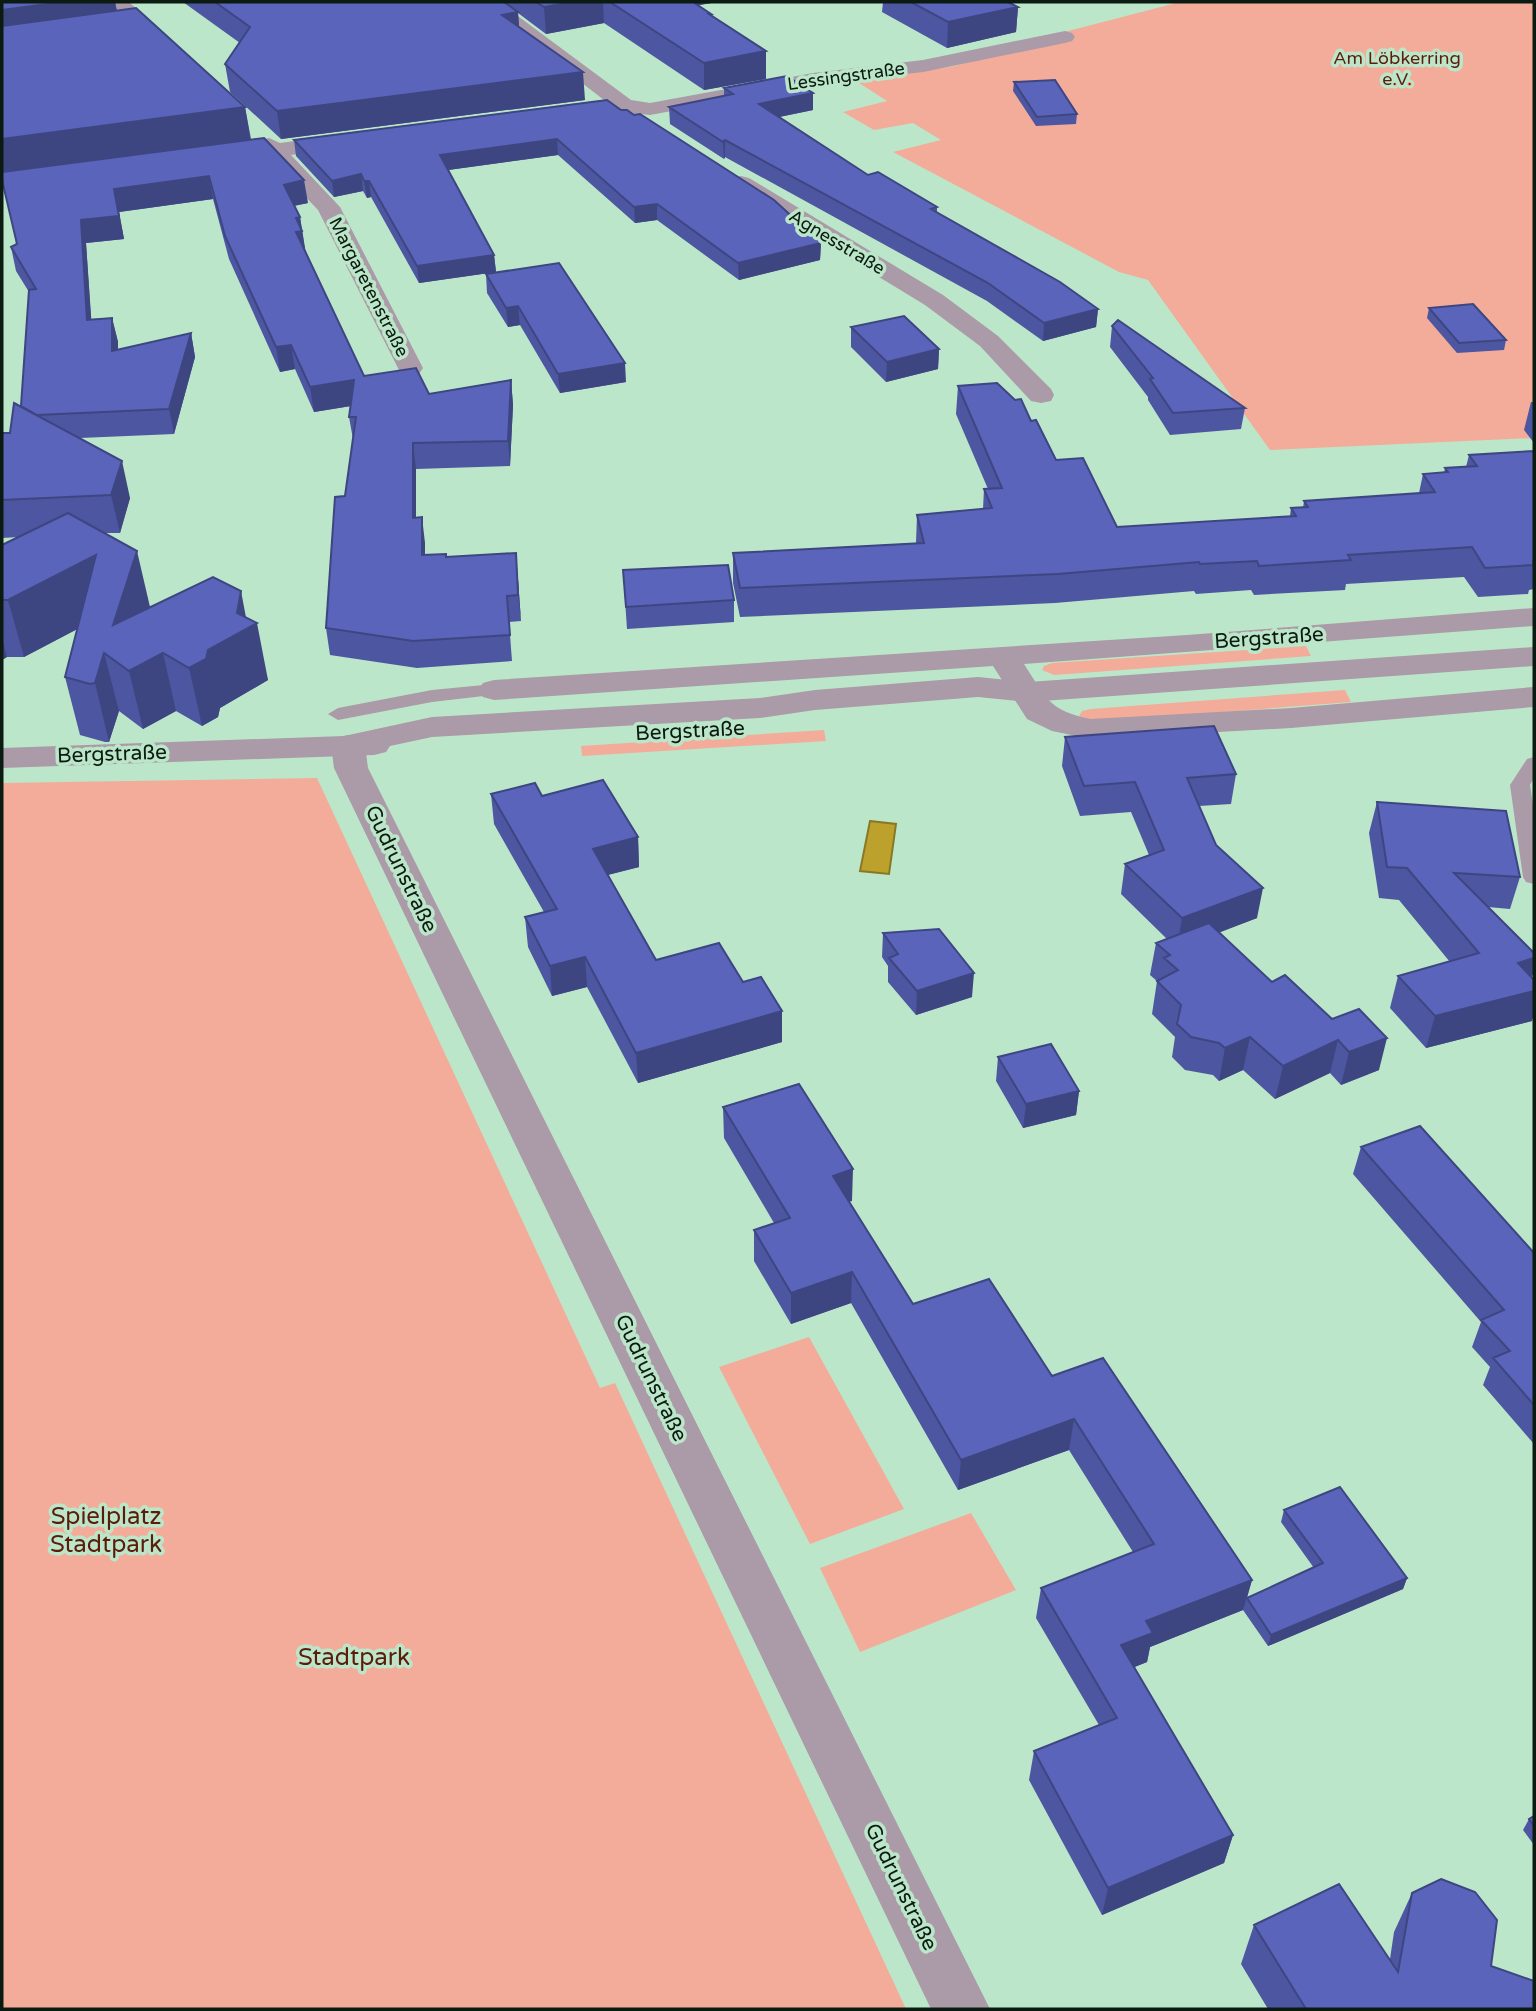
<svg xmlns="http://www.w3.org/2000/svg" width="1536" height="2011" viewBox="0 0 1536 2011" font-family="'Varela Round',sans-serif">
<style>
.green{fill:#f3ac99}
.water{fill:#bca12c;stroke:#877924;stroke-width:2}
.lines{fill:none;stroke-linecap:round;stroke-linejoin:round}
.service{fill:#ab9aa7;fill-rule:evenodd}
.minor{fill:#ab9aa7;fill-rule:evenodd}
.tertiary{fill:#ab9aa7;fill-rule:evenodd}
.wall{fill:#4d56a0}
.shaded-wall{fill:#3e4682}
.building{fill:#5964ba;stroke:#3e4682;stroke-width:2}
.labels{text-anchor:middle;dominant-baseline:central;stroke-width:7;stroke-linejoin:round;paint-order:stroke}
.far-park-label{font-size:18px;fill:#5c1c0a;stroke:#bce6c9}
.far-street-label{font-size:18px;fill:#0b1b11;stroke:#bce6c9}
.street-label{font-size:21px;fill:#0b1b11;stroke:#bce6c9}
.near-park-label{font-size:24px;fill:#5c1c0a;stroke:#bce6c9}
</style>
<rect width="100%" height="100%" fill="#bce6c9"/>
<path class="green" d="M 1180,2 L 1534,2 L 1534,438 L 1270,450 L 1148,280 L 1119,272 L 893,152 L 941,140 L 913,123 L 874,130 L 843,112 L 887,101 L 856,81 L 955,66 L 1049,36 Z
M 1306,646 L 1311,656 L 1054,675 L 1042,670 L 1044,666 L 1052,663 Z
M 1345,690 L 1351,702 L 1096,722 L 1086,721 L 1079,716 L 1082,711 L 1091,709 Z
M 824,730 L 826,741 L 582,756 L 581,746 Z
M 317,778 L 600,1388 L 615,1383 L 906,2009 L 2,2009 L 2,783 Z
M 809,1337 L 904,1509 L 810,1544 L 719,1367 Z
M 971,1513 L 1016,1590 L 860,1652 L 820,1568 Z"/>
<path class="water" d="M 870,821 L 896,824 L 889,874 L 860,871 Z"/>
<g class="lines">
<path class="service" d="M 494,684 L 501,686 L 504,690 L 501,694 L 432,702 L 338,720 L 328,714 L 338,708 L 432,690 Z
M 1534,757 L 1534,778 L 1530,785 L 1534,811 L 1534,884 L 1526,882 L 1523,877 L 1510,785 L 1527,759 Z"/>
<path class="minor" d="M 108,2 L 129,2 L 172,41 L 175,45 L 172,49 L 158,49 Z
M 477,2 L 499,2 L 631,100 L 650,103 L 813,73 L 923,60 L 1065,31 L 1072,33 L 1075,37 L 1072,41 L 1065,43 L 923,72 L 813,85 L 650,115 L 641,114 L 632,117 L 619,112 L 562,117 L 554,116 L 551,111 L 554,106 L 604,100 Z
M 347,134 L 355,136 L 358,141 L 355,146 L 291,155 L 340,207 L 423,368 L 419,374 L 410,376 L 401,374 L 318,210 L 269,158 L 226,164 L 218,162 L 215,157 L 218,152 L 259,146 L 261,140 L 269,138 L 280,143 Z
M 741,176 L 749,178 L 943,295 L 998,336 L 1051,389 L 1054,395 L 1051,401 L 1041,403 L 1031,401 L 980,346 L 925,305 L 733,188 L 730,183 L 733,178 Z
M 1534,608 L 1534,626 L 1024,664 C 1046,698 1049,711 1091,719 L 1291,708 L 1534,687 L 1534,707 L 1291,728 L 1091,739 L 1052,731 L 1027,719 L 993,666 L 494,700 L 483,697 L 478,690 L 483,683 L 494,680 L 1187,635 Z
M 348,735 L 360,738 L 365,745 L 368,768 L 990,2009 L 931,2009 L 334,768 L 331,745 L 336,738 Z"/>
<path class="tertiary" d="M 1534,647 L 1534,666 L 1028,702 L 978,697 L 815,710 L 760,718 L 432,737 L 390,746 L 386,752 L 374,755 L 2,768 L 2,748 L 344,736 L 432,717 L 760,698 L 815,690 L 978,677 L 1028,682 Z"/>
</g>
<path class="wall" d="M 2,2 L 115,2 L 117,11 L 245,107 L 251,139 L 308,203 L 294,206 L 300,217 L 305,250 L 364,376 L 429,394 L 511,380 L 513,405 L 510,466 L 416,469 L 416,518 L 425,543 L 425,555 L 446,557 L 518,579 L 521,621 L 509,622 L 512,661 L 417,668 L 330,655 L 326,628 L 353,439 L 349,417 L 351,406 L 314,412 L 295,369 L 280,372 L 229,259 L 213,199 L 119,212 L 124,239 L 86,243 L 91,319 L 112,318 L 118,342 L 118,350 L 191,333 L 195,357 L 174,434 L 80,438 L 130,498 L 120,533 L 105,533 L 150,607 L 246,617 L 268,680 L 220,708 L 218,717 L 202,726 L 176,711 L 143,729 L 119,711 L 109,742 L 105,742 L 80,735 L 65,677 L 77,629 L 24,657 L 7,657 L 2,660 L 2,545 L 19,537 L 2,538 L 2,433 L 10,433 L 21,406 L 29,292 L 16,271 L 11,247 L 17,244 Z
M 183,2 L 717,2 L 698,5 L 711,16 L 766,51 L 766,79 L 704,90 L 604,23 L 546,34 L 518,13 L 519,27 L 585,100 L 281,139 L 230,92 L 225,64 L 240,43 Z
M 883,2 L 1008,2 L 1018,7 L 1016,32 L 947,48 L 882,12 Z
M 1014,82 L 1077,114 L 1076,124 L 1036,126 L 1013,91 Z
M 724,88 L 813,93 L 813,110 L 779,117 L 868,175 L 937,207 L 937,213 L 1098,309 L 1096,327 L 1043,341 L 987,301 L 725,157 L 724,159 L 670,124 L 669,107 L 724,96 Z
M 607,100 L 821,243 L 820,260 L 739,280 L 657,220 L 635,223 L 558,155 L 448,170 L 494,255 L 496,272 L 419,283 L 371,197 L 367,198 L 363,191 L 334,197 L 296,156 L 294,140 Z
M 486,274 L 626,382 L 560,393 L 520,325 L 508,327 L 487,293 Z
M 1429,308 L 1506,340 L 1504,350 L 1457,353 L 1427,318 Z
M 1112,326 L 1245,408 L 1241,429 L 1170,435 L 1148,400 L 1148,397 L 1110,347 Z
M 851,327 L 939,349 L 938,369 L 886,382 L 851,347 Z
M 958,386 L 1031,421 L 1056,460 L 1117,527 L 1290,516 L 1291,508 L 1303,508 L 1304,501 L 1419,493 L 1423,474 L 1444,473 L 1445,468 L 1466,467 L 1469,455 L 1534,451 L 1534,589 L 1529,590 L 1528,594 L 1478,597 L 1464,577 L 1346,584 L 1345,590 L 1254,595 L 1251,590 L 1196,594 L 1194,591 L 1055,603 L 740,617 L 733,583 L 733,553 L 916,543 L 917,515 L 983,509 L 984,489 L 988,489 L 956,414 Z
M 1531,402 L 1534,402 L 1534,443 L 1524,430 Z
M 623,570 L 734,600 L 734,622 L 627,629 Z
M 1065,737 L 1236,774 L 1231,804 L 1199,806 L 1216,845 L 1257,918 L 1219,932 L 1272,982 L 1379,1070 L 1341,1085 L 1330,1073 L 1275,1099 L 1243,1070 L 1219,1081 L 1213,1075 L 1185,1070 L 1172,1057 L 1175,1037 L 1152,1014 L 1157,981 L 1150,975 L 1156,943 L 1167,939 L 1121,894 L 1125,864 L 1149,855 L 1131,812 L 1080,816 L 1062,766 Z
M 491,794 L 542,796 L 638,837 L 639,867 L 608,875 L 656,960 L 743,982 L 782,1042 L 638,1083 L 587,987 L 552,996 L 528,947 L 525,917 L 544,912 L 494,824 Z
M 1377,802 L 1520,877 L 1510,909 L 1488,907 L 1532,978 L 1532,1021 L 1426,1048 L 1390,1008 L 1398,976 L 1450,962 L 1399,900 L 1379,898 L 1369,833 Z
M 883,933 L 972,997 L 916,1015 L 888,982 L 888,966 L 882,957 Z
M 998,1057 L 1079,1091 L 1076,1115 L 1023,1128 L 996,1081 Z
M 723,1107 L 852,1201 L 849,1201 L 913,1304 L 1052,1376 L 1252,1580 L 1247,1598 L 1314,1568 L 1281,1522 L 1284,1510 L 1407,1578 L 1403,1589 L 1268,1646 L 1243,1610 L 1150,1647 L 1147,1662 L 1134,1667 L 1233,1835 L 1224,1863 L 1102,1915 L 1029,1780 L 1034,1751 L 1099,1725 L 1036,1618 L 1041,1588 L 1133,1552 L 1069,1450 L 958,1490 L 851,1303 L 791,1324 L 754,1261 L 754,1230 L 774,1223 L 724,1138 Z
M 1361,1147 L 1534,1253 L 1534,1444 L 1483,1385 L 1490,1367 L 1472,1347 L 1481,1322 L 1353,1174 Z
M 1534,1816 L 1534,1845 L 1523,1830 L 1529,1819 Z
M 1412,1893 L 1491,1966 L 1534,2009 L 1268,2009 L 1241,1964 L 1254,1925 L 1390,1959 L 1394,1932 Z"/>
<path class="shaded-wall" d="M 63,2 L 115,2 L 120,28 L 2,45 L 2,10 Z
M 574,2 L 603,2 L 604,23 L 546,34 L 544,7 Z
M 667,2 L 717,2 L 667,11 Z
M 1018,7 L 1016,32 L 947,48 L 948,22 Z
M 518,12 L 520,39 L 502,15 Z
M 766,51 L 766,79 L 704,90 L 704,63 Z
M 583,72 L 585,100 L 281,139 L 277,111 Z
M 813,93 L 813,110 L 760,121 L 759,104 Z
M 245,107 L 251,143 L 2,177 L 2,139 Z
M 557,139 L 558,155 L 441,171 L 440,155 Z
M 725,140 L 725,157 L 724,159 L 723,142 Z
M 361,174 L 363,191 L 334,197 L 332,181 Z
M 209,176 L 213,199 L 119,212 L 124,239 L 86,243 L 93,344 L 87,320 L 81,220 L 114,189 Z
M 304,180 L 308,203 L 287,207 L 284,185 Z
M 364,181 L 369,181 L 371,197 L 367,198 Z
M 657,204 L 657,220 L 635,223 L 634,207 Z
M 300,217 L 306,254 L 296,232 L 296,218 Z
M 821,243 L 820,260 L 739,280 L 738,263 Z
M 494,255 L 496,272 L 419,283 L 417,266 Z
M 518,306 L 520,325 L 508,327 L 506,308 Z
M 1098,309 L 1096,327 L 1043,341 L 1044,323 Z
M 112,318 L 118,342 L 118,376 L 112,351 Z
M 191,333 L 195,357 L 174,434 L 169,409 Z
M 291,345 L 295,369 L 280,372 L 276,347 Z
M 939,349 L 938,369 L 886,382 L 887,362 Z
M 625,363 L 626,382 L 560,393 L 558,374 Z
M 354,380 L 357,405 L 314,412 L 310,387 Z
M 511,380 L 513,405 L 510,466 L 508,441 Z
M 413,443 L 416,469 L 416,544 L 413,518 Z
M 122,461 L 130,498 L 120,533 L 111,495 Z
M 422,517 L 425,543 L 425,581 L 422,555 Z
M 137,551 L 150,607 L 163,653 L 176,711 L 143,729 L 129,671 L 113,625 Z
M 516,553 L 518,579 L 521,621 L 518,595 Z
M 96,555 L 110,612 L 24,657 L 8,600 Z
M 241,591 L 248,628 L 257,623 L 268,680 L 220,708 L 218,717 L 202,726 L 189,668 L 208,650 L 237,613 Z
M 2,638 L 7,657 L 2,660 Z
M 104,653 L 119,711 L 109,742 L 95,683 Z
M 638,837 L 639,867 L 595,878 L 593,849 Z
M 1263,888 L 1257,918 L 1177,949 L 1182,918 Z
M 585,957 L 587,987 L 552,996 L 550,966 Z
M 1534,958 L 1534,971 L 1528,989 L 1518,963 Z
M 974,973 L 972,997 L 916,1015 L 917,991 Z
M 1534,991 L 1534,1014 L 1532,1021 L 1426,1048 L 1435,1016 Z
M 782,1011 L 782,1042 L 638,1083 L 636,1053 Z
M 1250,1037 L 1243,1070 L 1219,1081 L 1225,1048 Z
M 1387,1038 L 1379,1070 L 1341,1085 L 1349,1052 Z
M 1338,1040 L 1330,1073 L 1275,1099 L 1283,1066 Z
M 1079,1091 L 1076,1115 L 1023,1128 L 1026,1104 Z
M 853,1169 L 852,1201 L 832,1207 L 833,1176 Z
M 852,1272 L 851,1303 L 791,1324 L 791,1293 Z
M 1074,1419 L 1069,1450 L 958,1490 L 961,1460 Z
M 1407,1578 L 1403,1589 L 1268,1646 L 1271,1635 Z
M 1252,1580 L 1243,1610 L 1150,1647 L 1147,1662 L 1115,1675 L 1121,1645 L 1146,1621 Z
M 1233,1835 L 1224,1863 L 1102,1915 L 1108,1888 Z"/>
<path class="building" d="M 2,2 L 63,2 L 2,10 Z
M 215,2 L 504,2 L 518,12 L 502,15 L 583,72 L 277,111 L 225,64 L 250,27 Z
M 536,2 L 574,2 L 544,7 Z
M 610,2 L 693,2 L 711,14 L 709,14 L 766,51 L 704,63 Z
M 911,2 L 1008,2 L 1018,7 L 948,22 Z
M 136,8 L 245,107 L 2,139 L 2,26 Z
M 787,76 L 813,93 L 759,104 L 868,175 L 878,172 L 937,207 L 931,209 L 1060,282 L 1098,309 L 1044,323 L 988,283 L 725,140 L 723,142 L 669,107 L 733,94 L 724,88 Z
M 1055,80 L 1077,114 L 1037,117 L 1014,82 Z
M 607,100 L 621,110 L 627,110 L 634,115 L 640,114 L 774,200 L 821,243 L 738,263 L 657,204 L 634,207 L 557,139 L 440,155 L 494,255 L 417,266 L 369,181 L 364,181 L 361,174 L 332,181 L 294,140 Z
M 264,138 L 304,180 L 284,185 L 300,217 L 296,218 L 302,231 L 296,232 L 364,376 L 416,368 L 429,394 L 511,380 L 508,441 L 413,443 L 413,518 L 422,517 L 422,555 L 446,554 L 446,557 L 516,553 L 518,595 L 507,596 L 510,635 L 413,641 L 326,628 L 335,497 L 345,496 L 356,417 L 349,417 L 354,380 L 310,387 L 291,345 L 276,347 L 225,236 L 209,176 L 114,189 L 119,216 L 81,220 L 87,320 L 112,318 L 112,351 L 191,333 L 169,409 L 37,415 L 21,406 L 29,290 L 36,289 L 11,247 L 17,244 L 2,180 L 2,172 Z
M 559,263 L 625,363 L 558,374 L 518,306 L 506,308 L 486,274 Z
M 1473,304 L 1506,340 L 1459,343 L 1429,308 Z
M 904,316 L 939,349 L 887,362 L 851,327 Z
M 1118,320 L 1245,408 L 1173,413 L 1150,379 L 1153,378 L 1112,326 Z
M 997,383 L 1015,400 L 1021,399 L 1031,421 L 1036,420 L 1056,460 L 1083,458 L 1117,527 L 1296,516 L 1291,508 L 1308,507 L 1304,501 L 1435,492 L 1423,474 L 1448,472 L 1445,468 L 1477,466 L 1469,455 L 1534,451 L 1534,560 L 1533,561 L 1534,565 L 1485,568 L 1472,547 L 1348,555 L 1351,560 L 1259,566 L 1257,561 L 1200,564 L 1199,562 L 1058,574 L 740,588 L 733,553 L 924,543 L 917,515 L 992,508 L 984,489 L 1002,488 L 958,386 Z
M 14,403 L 122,461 L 111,495 L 2,500 L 2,433 L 10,433 Z
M 68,513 L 137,551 L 113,625 L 213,577 L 241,591 L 237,613 L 257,623 L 208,650 L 206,659 L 189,668 L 163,653 L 129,671 L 104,653 L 95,683 L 90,684 L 65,677 L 96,555 L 8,600 L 2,600 L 2,545 Z
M 728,565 L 734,600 L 626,607 L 623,570 Z
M 1214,726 L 1236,774 L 1187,778 L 1216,845 L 1263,888 L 1182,918 L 1125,864 L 1164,850 L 1135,782 L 1084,786 L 1065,737 Z
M 603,780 L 638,837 L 593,849 L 656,960 L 719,943 L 743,982 L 761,977 L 782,1011 L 636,1053 L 585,957 L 550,966 L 525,917 L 557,909 L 491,794 L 535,783 L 542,796 Z
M 1377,802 L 1506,811 L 1520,877 L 1454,873 L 1534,953 L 1534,958 L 1518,963 L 1534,980 L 1534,991 L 1435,1016 L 1398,976 L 1479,953 L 1407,868 L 1387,867 Z
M 1209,923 L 1272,982 L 1285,975 L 1332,1019 L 1359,1009 L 1387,1038 L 1349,1052 L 1338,1040 L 1283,1066 L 1250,1037 L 1225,1048 L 1219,1043 L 1191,1037 L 1177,1024 L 1181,1005 L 1157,981 L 1178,970 L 1164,958 L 1170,955 L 1156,943 Z
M 939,929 L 974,973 L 917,991 L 889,958 L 898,954 L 883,933 Z
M 1051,1044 L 1079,1091 L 1026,1104 L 998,1057 Z
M 799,1084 L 853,1169 L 833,1176 L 913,1304 L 989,1279 L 1052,1376 L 1103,1358 L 1252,1580 L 1146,1621 L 1153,1633 L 1121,1645 L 1233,1835 L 1108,1888 L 1034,1751 L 1117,1718 L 1041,1588 L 1154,1544 L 1074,1419 L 961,1460 L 852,1272 L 791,1293 L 754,1230 L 790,1218 L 723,1107 Z
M 1420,1126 L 1534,1253 L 1534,1405 L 1493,1358 L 1510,1351 L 1481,1320 L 1504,1310 L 1361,1147 Z
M 1340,1487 L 1407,1578 L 1271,1635 L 1247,1598 L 1323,1563 L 1284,1510 Z
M 1534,1816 L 1534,1826 L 1529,1819 Z
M 1441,1879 L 1475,1892 L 1497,1920 L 1491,1966 L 1534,1981 L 1534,2009 L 1306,2009 L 1254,1925 L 1339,1884 L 1398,1972 L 1412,1893 Z"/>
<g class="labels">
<g class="far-park-label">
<text x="1397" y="58">Am Löbkerring<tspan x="1397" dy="21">e.V.</tspan></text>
</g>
<g class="far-street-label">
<text transform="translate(846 76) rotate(-8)">Lessingstraße</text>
<text transform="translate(837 242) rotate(31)">Agnesstraße</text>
<text transform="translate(369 287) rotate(63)">Margaretenstraße</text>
</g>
<g class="street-label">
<text transform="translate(1269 638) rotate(-4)">Bergstraße</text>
<text transform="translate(690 731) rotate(-3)">Bergstraße</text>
<text transform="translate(112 754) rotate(-2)">Bergstraße</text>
<text transform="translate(401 869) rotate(64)">Gudrunstraße</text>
<text transform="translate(651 1378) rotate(64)">Gudrunstraße</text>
<text transform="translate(901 1887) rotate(64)">Gudrunstraße</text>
</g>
<g class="near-park-label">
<text x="106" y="1516">Spielplatz<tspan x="106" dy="28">Stadtpark</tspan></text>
<text x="354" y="1657">Stadtpark</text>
</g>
</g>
<rect width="1536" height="2011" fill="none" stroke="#0b1b11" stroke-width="7"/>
</svg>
